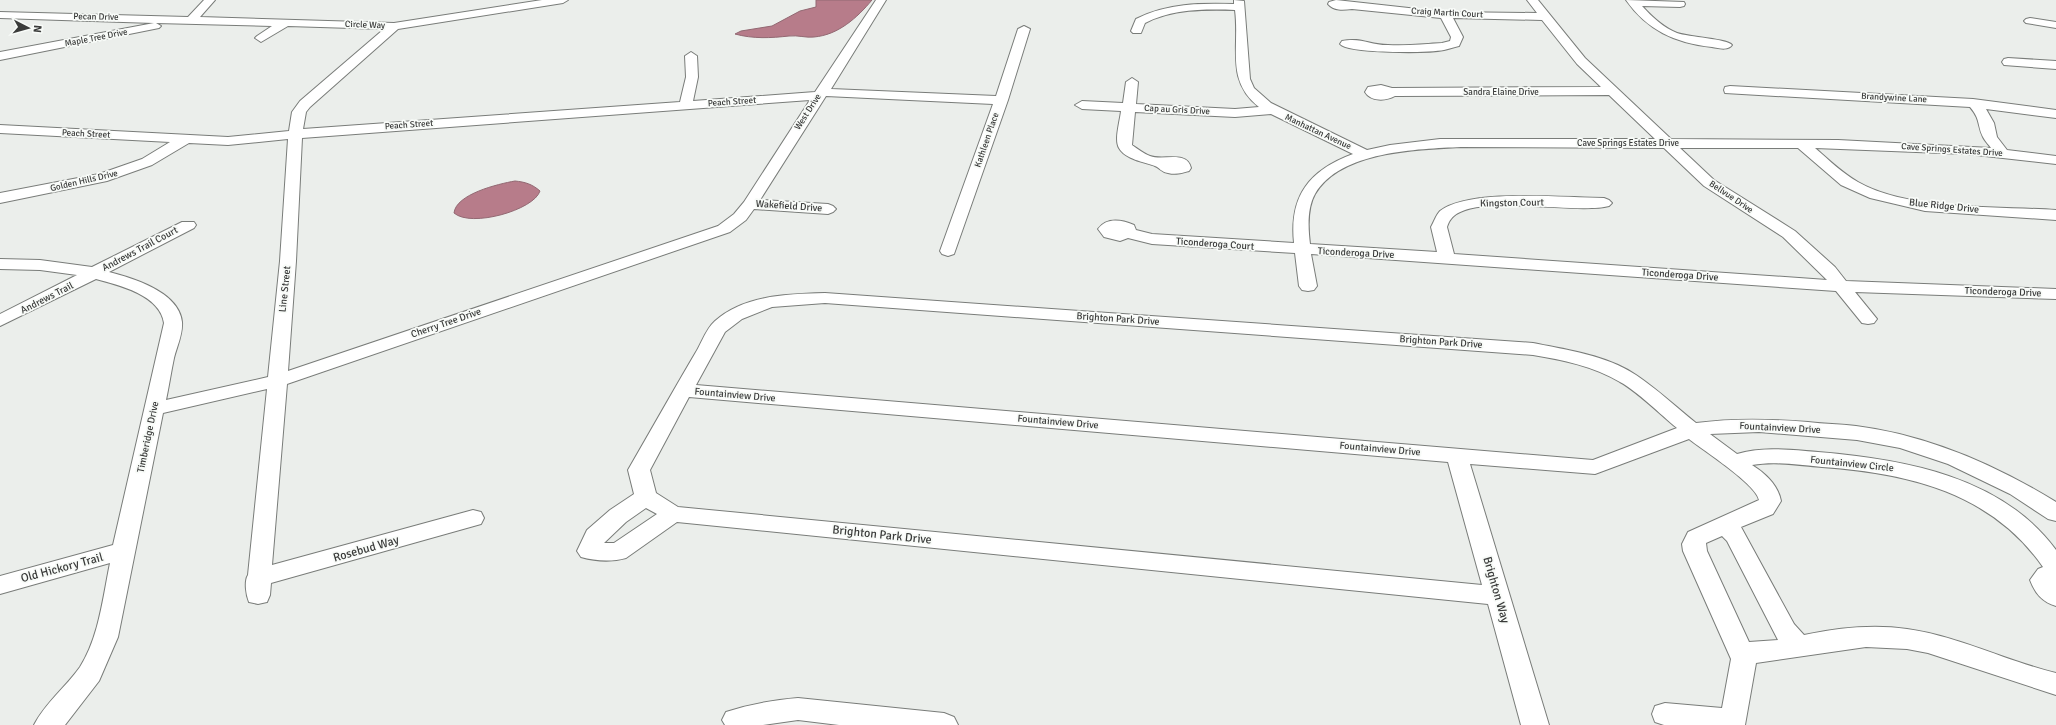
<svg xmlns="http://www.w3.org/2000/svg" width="2056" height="725" viewBox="0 0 2056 725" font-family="Signika,sans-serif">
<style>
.water{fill:#b77c8a;stroke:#926872}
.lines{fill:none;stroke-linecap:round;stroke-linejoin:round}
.minor-casing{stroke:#797c79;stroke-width:2}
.minor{fill:#fff;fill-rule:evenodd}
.labels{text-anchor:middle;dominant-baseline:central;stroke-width:3.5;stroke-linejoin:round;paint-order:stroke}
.far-street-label{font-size:9px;fill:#3a3b3a;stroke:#f8fbf8}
.street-label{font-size:10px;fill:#3a3b3a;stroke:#f8fbf8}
.near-street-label{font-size:12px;fill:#3a3b3a;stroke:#f8fbf8}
</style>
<rect width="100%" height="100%" fill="#ebeeeb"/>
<path class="water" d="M 816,0 L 872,0 C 857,18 838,35 814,37 C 806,38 798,35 789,36 C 771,38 753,39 735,34 L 741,31 L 772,26 L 800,11 L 816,7 Z
M 515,181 C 525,182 532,184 540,191 C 534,210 471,228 454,213 C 456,194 498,184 515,181 Z"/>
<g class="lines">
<defs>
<path id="minor" d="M 204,0 L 215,0 L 200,17 L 394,23 L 542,0 L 568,0 L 563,3 L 398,29 L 310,107 L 306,112 L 303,129 L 680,102 L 686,77 L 685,56 L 691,52 L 697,56 L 698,77 L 693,101 L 815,92 L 876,0 L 886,0 L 831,89 L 996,96 L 1018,29 L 1024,26 L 1030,29 L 1008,100 L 954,254 L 948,256 L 942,254 L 940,251 L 993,104 L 826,96 L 760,200 L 828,204 L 833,206 L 836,209 L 833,212 L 828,214 L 754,209 L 746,220 L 730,232 L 287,384 L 272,565 L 473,510 L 481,512 L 484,518 L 481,524 L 271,583 L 270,595 L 267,602 L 258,604 L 249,602 C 246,595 244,581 248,575 L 267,389 L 163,413 L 118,637 L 99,681 L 65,725 L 34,725 C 45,703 66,687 80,667 C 99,637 103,597 110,563 L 0,594 L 0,576 L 113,545 L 164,323 C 160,295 119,285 96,279 L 0,326 L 0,314 L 77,275 L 40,270 L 0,269 L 0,259 L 40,260 L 92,267 L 182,222 L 194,222 L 196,225 L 194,228 L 109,272 C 133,278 179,292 182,322 C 183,334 177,346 174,358 C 171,372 169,386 166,400 L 268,377 L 280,261 L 288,139 L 228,145 L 189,143 L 152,165 L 107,181 L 0,203 L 0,193 L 99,174 L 142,159 L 170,142 L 0,133 L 0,125 L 228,137 L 289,131 L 292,112 L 300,101 L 384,29 L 288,26 L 261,42 L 255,38 L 257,36 L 272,26 L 156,23 L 161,26 L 159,28 L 0,60 L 0,52 L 154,23 L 0,18 L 0,12 L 188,17 ZM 810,100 L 744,202 L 734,214 L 718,226 L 288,371 L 296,261 L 302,138 Z
M 1234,0 L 1244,1 L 1250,79 L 1254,88 L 1271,103 L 1367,150 L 1390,145 L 1440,139 L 1655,139 L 1609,95 L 1395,96 C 1386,101 1371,102 1365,92 L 1368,87 L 1381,85 L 1392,88 L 1601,87 L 1577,64 L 1542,20 L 1453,18 L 1463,37 L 1459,46 C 1454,47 1449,49 1444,50 C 1429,53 1348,54 1340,44 L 1342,41 C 1361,37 1369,45 1388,45 C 1406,46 1424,44 1442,43 L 1450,41 L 1451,37 L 1441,18 L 1352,9 C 1343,10 1334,11 1328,4 L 1329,2 L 1336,0 L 1445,12 L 1537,13 L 1527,0 L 1538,0 L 1585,58 L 1671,139 L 1838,140 L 1991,148 C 1989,145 1985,141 1983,137 C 1977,125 1981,120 1970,107 L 1725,93 L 1724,90 L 1725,87 L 1730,86 L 1973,99 L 2056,110 L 2056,118 L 1986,109 L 1994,123 L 1997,137 L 2007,150 L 2056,156 L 2056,164 L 1967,154 L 1815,148 C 1829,160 1842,173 1858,182 C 1909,211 1998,206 2056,210 L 2056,220 L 1925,211 L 1870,198 L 1841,185 L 1798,148 L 1680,148 L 1714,180 L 1795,231 L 1835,267 L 1846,281 L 2056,289 L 2056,299 L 1855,292 L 1877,319 L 1874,323 L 1868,324 L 1862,323 L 1836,291 L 1311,254 L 1317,286 L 1314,290 L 1308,291 L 1302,290 L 1299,286 L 1295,253 L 1152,244 L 1128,238 L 1120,241 L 1104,237 L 1098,229 C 1107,217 1122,220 1134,225 L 1136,230 L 1152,234 L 1294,243 C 1289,195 1310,170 1353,154 L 1271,114 L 1235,117 L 1135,112 L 1132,145 C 1138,149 1144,154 1150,156 C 1163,161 1187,150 1191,168 L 1189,171 C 1182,173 1176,175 1168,173 C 1161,172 1160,168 1155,166 C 1144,162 1125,159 1119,148 C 1114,140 1120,121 1121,111 L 1082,109 L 1075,105 L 1082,101 L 1123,103 L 1126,82 L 1132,78 L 1138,82 L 1136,104 L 1235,109 L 1259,107 C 1225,80 1240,48 1235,10 C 1205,9 1172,9 1145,23 L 1141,33 L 1133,33 L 1131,31 L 1136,19 C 1166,3 1201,3 1234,4 ZM 1461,147 L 1664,148 L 1704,186 L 1783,237 L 1827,280 L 1454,254 L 1447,227 C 1448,224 1449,221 1451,219 C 1472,192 1576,215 1609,206 L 1612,203 L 1609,200 L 1604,198 C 1565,198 1470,188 1440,211 C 1436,215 1434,222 1431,227 L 1437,252 L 1310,244 C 1308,228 1307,208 1315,194 C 1340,151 1418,149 1461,147 Z
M 1626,0 L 1684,2 L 1685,4 L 1684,6 L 1680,7 L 1642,6 C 1652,17 1664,28 1677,33 C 1688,37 1728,39 1732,45 C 1728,51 1718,48 1712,47 C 1675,43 1647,30 1626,0 Z
M 2030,18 L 2056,22 L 2056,28 L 2026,23 L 2024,21 L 2026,19 Z
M 2008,58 L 2056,61 L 2056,69 L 2004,65 L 2002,62 L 2004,59 Z
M 825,293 L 1533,343 C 1567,350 1606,355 1636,375 C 1657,389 1676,407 1696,423 C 1734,418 1770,419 1808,422 C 1824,424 1840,424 1856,426 C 1927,435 1996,465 2056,502 L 2056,521 L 2048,519 L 2010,494 L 1948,464 L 1900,448 L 1857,440 L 1759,432 L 1710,434 L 1737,454 C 1764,446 1791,450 1818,452 C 1903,459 2002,476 2056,550 L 2056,606 C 2042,602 2035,593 2030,580 L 2038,569 L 2043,567 C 1991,492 1907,473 1822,467 C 1799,465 1775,461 1752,465 C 1765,473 1778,485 1781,501 L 1773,514 L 1741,527 L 1794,624 L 1804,635 C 1837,628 1873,624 1907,629 C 1958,636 2006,661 2056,673 L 2056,695 L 1928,653 L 1907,649 L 1866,647 L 1756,663 L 1745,725 L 1664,725 L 1655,722 L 1652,714 L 1655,706 L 1665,703 L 1722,708 L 1731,659 L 1683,551 L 1682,544 L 1688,532 L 1759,500 C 1756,484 1704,451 1689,439 L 1595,474 L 1470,464 L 1549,725 L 1521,725 L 1488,604 L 677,522 L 626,558 C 612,562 595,561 581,557 L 577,551 L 587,530 L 610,510 L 634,494 L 628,470 C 651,430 673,391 696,352 C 702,342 706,329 715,321 C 744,295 788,294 825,293 ZM 825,303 L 1533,355 C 1563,360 1593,366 1620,382 C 1637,391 1661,415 1677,428 L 1593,460 L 696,385 L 725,332 L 742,319 L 772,307 ZM 689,397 L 1448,462 L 1482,585 L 678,507 L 656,493 L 650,470 ZM 646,508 L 657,514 L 614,543 L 604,543 L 626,522 ZM 1722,536 L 1727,541 L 1778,640 L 1749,642 L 1707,551 L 1706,543 Z
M 798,698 L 944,713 L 954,717 L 958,725 L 839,725 L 798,720 L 763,725 L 725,725 L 722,720 L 726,712 C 750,704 774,700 798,698 Z"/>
</defs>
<use href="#minor" class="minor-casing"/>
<use href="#minor" class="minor"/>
</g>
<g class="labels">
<g class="far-street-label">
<text transform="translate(1447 13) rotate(3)">Craig Martin Court</text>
<text transform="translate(96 17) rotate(1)">Pecan Drive</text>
<text transform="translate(365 25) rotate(2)">Circle Way</text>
<text transform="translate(96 38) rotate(-11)">Maple Tree Drive</text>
<text x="1501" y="92">Sandra Elaine Drive</text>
<text transform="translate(1894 98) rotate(3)">Brandywine Lane</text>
<text transform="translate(732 102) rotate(-4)">Peach Street</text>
<text transform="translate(1177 110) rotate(3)">Cap au Gris Drive</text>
<text transform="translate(808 112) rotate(-57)">West Drive</text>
<text transform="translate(409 125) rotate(-4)">Peach Street</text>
<text transform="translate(1318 132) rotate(25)">Manhattan Avenue</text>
<text transform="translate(86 134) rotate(3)">Peach Street</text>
<text transform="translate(987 140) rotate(-71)">Kathleen Place</text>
<text x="1628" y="143">Cave Springs Estates Drive</text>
<text transform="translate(1952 150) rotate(4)">Cave Springs Estates Drive</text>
<text transform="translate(84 181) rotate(-13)">Golden Hills Drive</text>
<text transform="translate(1731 197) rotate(34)">Bellvue Drive</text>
</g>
<g class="street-label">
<text transform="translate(1512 203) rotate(-1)">Kingston Court</text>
<text transform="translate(789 206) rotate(4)">Wakefield Drive</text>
<text transform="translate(1944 206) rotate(6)">Blue Ridge Drive</text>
<text transform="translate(1215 244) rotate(4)">Ticonderoga Court</text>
<text transform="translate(140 249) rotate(-28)">Andrews Trail Court</text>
<text transform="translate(1356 253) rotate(3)">Ticonderoga Drive</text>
<text transform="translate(1680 275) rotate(4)">Ticonderoga Drive</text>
<text transform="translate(285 289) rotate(-84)">Line Street</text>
<text transform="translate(2003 292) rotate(2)">Ticonderoga Drive</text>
<text transform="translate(47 298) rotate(-27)">Andrews Trail</text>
<text transform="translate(1118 319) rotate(4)">Brighton Park Drive</text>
<text transform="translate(446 323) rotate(-19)">Cherry Tree Drive</text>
<text transform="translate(1441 342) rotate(4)">Brighton Park Drive</text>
<text transform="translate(735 395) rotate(5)">Fountainview Drive</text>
<text transform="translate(1058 422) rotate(5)">Fountainview Drive</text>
<text transform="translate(1780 428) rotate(3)">Fountainview Drive</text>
<text transform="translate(148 437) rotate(-78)">Timberidge Drive</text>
<text transform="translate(1380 449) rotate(5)">Fountainview Drive</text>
<text transform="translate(1852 464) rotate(6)">Fountainview Circle</text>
</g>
<g class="near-street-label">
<text transform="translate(882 535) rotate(6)">Brighton Park Drive</text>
<text transform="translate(366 549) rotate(-16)">Rosebud Way</text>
<text transform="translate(62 568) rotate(-15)">Old Hickory Trail</text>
<text transform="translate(1496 590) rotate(74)">Brighton Way</text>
</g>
</g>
<g transform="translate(28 28) rotate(96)" stroke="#f8fbf8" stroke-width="3" paint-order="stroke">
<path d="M0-3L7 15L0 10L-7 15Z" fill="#3a3b3a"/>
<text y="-6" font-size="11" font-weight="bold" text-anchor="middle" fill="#3a3b3a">N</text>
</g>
</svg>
